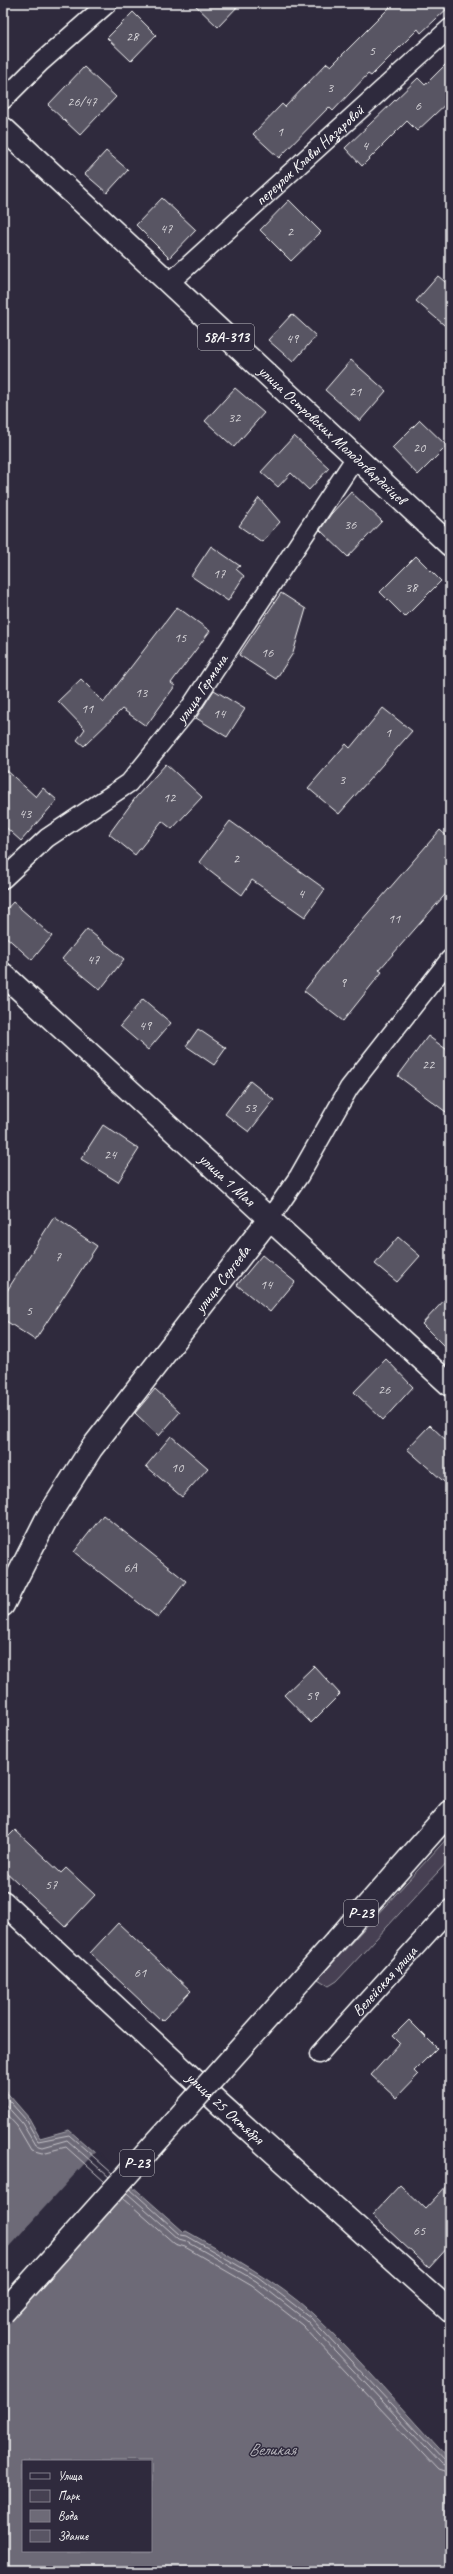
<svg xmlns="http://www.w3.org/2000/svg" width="453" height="2574" viewBox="0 0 453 2574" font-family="Caveat,sans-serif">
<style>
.green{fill:#464152;stroke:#a2a0a8}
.water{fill:#6d6a77;stroke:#a7a6ad;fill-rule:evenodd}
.pier{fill:#2f2a3d}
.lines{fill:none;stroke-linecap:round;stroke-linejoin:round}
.shore{stroke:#c5c3c9;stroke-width:1}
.building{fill:#595564;stroke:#fff}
.street-casing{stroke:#fff;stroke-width:21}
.secondary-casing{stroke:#fff;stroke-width:25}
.primary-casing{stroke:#fff;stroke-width:25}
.highway-casing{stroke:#fff;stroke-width:25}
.street{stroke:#2f2a3d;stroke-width:18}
.secondary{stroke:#2f2a3d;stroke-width:22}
.primary{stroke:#2f2a3d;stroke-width:22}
.highway{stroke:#2f2a3d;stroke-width:22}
.highway-bridge-casing{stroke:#fff;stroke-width:25;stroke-linecap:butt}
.highway-bridge{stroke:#2f2a3d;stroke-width:22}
.labels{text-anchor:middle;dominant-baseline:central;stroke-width:3;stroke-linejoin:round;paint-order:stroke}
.number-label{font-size:14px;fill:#d6d4d8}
.shield{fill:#2f2a3d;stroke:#c1bfc5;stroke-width:1}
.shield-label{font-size:15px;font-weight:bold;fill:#fff}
.street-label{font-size:16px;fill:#fff;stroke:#2f2a3d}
.water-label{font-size:17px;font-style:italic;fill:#b6b4bb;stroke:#2f2a3d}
</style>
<rect width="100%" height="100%" fill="#2f2a3d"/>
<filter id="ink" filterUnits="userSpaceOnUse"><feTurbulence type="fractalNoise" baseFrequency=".025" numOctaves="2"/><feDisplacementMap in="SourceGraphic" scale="8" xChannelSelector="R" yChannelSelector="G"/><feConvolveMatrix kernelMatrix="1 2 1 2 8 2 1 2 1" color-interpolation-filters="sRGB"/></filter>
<g filter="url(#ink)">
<path class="green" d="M 450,1835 L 450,1859 L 337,1981 L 329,1986 L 318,1979 Z"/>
<path class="water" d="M 3,2088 L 29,2118 L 40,2138 L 69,2130 L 184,2232 L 186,2231 C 230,2256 276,2280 313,2314 C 361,2360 404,2412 450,2461 L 450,2571 L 3,2571 ZM 23,2461 L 151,2461 L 151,2551 L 23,2551 Z"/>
<path class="pier" d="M 96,2151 L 133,2184 L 3,2330 L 3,2253 Z"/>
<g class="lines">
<path class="shore" d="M 3,2094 L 26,2120 L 38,2141 L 69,2135 L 112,2173
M 3,2102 L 22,2123 L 35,2145 L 42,2147 L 67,2140 L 109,2177
M 3,2111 L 17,2126 L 31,2150 L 42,2153 L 66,2147 L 105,2182
M 130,2189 L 181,2235 L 187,2236 L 258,2277 L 310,2317 L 445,2462 L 450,2463
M 127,2193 L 179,2239 L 186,2241 L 256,2281 L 306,2320 L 442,2465 L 450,2468
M 123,2198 L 175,2244 L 185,2247 L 252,2286 L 302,2325 L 438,2470 L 450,2474"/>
</g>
<path class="building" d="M 193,3 L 241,3 L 218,27 Z
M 394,3 L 450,3 L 450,6 L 421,33 L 418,29 L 371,76 L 368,74 L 333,111 L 329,107 L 279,158 L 253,134 L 282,104 L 285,107 L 327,63 L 331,66 Z
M 133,12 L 156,35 L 131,61 L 107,38 Z
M 450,60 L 450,100 L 417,131 L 407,121 L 362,166 L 345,148 L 418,78 L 425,85 Z
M 84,67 L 116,97 L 80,135 L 48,105 Z
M 106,151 L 128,170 L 107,193 L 85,174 Z
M 162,198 L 196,230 L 169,258 L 136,225 Z
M 289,200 L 321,232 L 291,261 L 260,230 Z
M 438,276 L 450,286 L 450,330 L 416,301 Z
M 292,314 L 316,336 L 293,362 L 268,340 Z
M 351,360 L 386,391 L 360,421 L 325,390 Z
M 235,388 L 264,413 L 234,447 L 205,421 Z
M 420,420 L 447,446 L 418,475 L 392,448 Z
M 294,436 L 329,468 L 309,490 L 291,473 L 278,487 L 261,472 Z
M 351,492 L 382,521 L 348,557 L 320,530 L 331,514 Z
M 259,498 L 280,522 L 262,542 L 239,526 Z
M 211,546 L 240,566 L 236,569 L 244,576 L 228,601 L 191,576 Z
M 416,556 L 441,581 L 405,617 L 380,592 Z
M 281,593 L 306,609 L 293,653 L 276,679 L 239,655 Z
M 177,607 L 210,631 L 171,683 L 175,686 L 146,726 L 122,709 L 84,746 L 77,740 L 85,729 L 58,701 L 81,679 L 104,702 Z
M 214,690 L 245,709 L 227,737 L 196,718 Z
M 383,708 L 412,731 L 339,814 L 308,788 L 346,744 L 350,748 Z
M 166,764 L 202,797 L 172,829 L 162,821 L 135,855 L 109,834 L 136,797 Z
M 3,767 L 36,797 L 43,788 L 57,800 L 21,841 L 3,825 Z
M 230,821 L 325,889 L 305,917 L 252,880 L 242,895 L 199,862 Z
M 440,830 L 450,839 L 450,889 L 379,970 L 382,972 L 343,1021 L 304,991 L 342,943 Z
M 13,902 L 52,936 L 32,960 L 3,934 L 3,913 Z
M 87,929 L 124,959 L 100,990 L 62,959 Z
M 143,999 L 171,1023 L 148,1050 L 120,1026 Z
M 198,1029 L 226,1048 L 214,1065 L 186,1046 Z
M 428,1036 L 450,1052 L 450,1115 L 398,1076 Z
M 250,1081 L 274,1100 L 249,1132 L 225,1114 Z
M 103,1125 L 139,1149 L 118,1182 L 81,1159 Z
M 54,1217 L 97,1246 L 35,1340 L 3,1319 L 3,1297 Z
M 398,1237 L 420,1256 L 397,1282 L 375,1264 Z
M 262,1255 L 295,1282 L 270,1312 L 237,1285 Z
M 450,1294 L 450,1352 L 422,1324 Z
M 386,1359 L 413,1387 L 383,1420 L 354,1392 Z
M 155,1389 L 180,1412 L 159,1436 L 135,1413 Z
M 430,1425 L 450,1444 L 450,1487 L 407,1449 Z
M 171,1436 L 208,1468 L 182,1497 L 146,1466 Z
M 103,1515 L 186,1581 L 158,1618 L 74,1552 Z
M 314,1666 L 340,1694 L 311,1723 L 284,1695 Z
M 15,1830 L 61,1873 L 66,1868 L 95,1895 L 65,1927 L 3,1869 L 3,1842 Z
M 118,1923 L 191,1991 L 162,2021 L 90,1953 Z
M 409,2020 L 437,2048 L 414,2071 L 418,2075 L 396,2098 L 371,2075 L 400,2043 L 393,2036 Z
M 450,2182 L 450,2245 L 429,2268 L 372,2215 L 400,2185 L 425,2209 Z"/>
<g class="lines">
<defs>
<g id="street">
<path d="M 3,100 L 41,62 L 108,3"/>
<path id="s1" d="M 169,283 L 450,28"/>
<path id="s2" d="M 3,879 L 47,838 L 129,783 L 189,709 L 356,457"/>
<path d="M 270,1218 L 299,1176 L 349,1088 L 450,959"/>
<path id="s3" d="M 319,2054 L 450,1909"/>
</g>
<g id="secondary">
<path id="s4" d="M 3,974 L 450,1385"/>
<path id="s5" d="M 3,1605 L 46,1520 L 91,1449 L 270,1218"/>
<path id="s6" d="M 3,1902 L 221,2105 L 450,2311"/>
</g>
<g id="primary">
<path id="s7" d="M 3,128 L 450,545"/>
</g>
<path id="highway" d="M 272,2013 L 450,1812"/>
</defs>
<use href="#street" class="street-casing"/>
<use href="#secondary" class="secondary-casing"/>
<use href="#primary" class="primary-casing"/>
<use href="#highway" class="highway-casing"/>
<use href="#street" class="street"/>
<use href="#secondary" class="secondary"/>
<use href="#primary" class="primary"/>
<use href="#highway" class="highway"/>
<defs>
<path id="highway-bridge" d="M 3,2313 L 272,2013"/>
</defs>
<use href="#highway-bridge" class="highway-bridge-casing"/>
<use href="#highway-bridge" class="highway-bridge"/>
</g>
</g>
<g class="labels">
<g class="number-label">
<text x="132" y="36">28</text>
<text x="372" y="50">5</text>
<text x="330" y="87">3</text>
<text x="82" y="101">26/47</text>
<text x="418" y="105">6</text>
<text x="280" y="131">1</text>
<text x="365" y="145">4</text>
<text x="166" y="228">47</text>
<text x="290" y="231">2</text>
<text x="292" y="338">49</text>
<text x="355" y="391">21</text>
<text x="234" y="417">32</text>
<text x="419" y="447">20</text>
<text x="350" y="524">36</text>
<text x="219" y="573">17</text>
<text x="411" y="587">38</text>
<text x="180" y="637">15</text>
<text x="267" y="652">16</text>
<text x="141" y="692">13</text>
<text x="87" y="708">11</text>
<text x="219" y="713">14</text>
<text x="388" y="732">1</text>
<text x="342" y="779">3</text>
<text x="169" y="797">12</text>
<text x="25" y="813">43</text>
<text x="236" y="858">2</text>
<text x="301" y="893">4</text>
<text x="394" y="918">11</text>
<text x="93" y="959">47</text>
<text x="343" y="982">9</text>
<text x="145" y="1025">49</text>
<text x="428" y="1064">22</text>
<text x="250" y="1107">53</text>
<text x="110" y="1154">24</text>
<text x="58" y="1256">7</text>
<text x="266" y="1284">14</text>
<text x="29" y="1310">5</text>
<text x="384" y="1389">26</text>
<text x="177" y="1467">10</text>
<text x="130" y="1567">6А</text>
<text x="312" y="1695">59</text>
<text x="51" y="1884">57</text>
<text x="140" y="1972">61</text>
<text x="419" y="2230">65</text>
</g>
<g class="shield">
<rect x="198" y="324" width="56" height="26" rx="3"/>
<rect x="344" y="1900" width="34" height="26" rx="3"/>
<rect x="120" y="2150" width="34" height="26" rx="3"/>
</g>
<g class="shield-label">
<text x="226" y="337">58А-313</text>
<text x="361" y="1913">Р-23</text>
<text x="137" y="2163">Р-23</text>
</g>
<g class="street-label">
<text stroke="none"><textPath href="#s1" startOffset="190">переулок Клавы Назаровой</textPath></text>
<text stroke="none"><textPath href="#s7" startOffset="450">улица Островских Молодогвардейцев</textPath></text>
<text stroke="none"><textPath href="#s2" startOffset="278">улица Германа</textPath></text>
<text stroke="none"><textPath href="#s4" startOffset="304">улица 1 Мая</textPath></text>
<text stroke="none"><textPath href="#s5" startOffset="394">улица Сергеева</textPath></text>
<text stroke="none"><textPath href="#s3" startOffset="98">Велейская улица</textPath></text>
<text stroke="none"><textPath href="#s6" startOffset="303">улица 25 Октября</textPath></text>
</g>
<g class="water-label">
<text x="272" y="2449">Великая</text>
</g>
</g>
<rect width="453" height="2574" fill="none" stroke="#2f2a3d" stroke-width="16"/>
<rect x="8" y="8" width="437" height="2558" fill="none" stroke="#fff" stroke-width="1.5" filter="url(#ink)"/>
<rect x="22" y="2460" width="130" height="92" fill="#2f2a3d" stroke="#827f8b"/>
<rect x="30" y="2473" width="20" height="6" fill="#2f2a3d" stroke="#827f8b"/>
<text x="58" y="2480" font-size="12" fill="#ffffff">Улица</text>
<rect x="30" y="2490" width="20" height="12" fill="#464152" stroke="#827f8b"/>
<text x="58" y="2500" font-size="12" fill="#ffffff">Парк</text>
<rect x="30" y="2510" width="20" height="12" fill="#6d6a77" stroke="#827f8b"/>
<text x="58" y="2520" font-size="12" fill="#ffffff">Вода</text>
<rect x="30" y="2530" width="20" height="12" fill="#595564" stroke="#827f8b"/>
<text x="58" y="2540" font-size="12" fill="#ffffff">Здание</text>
</svg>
